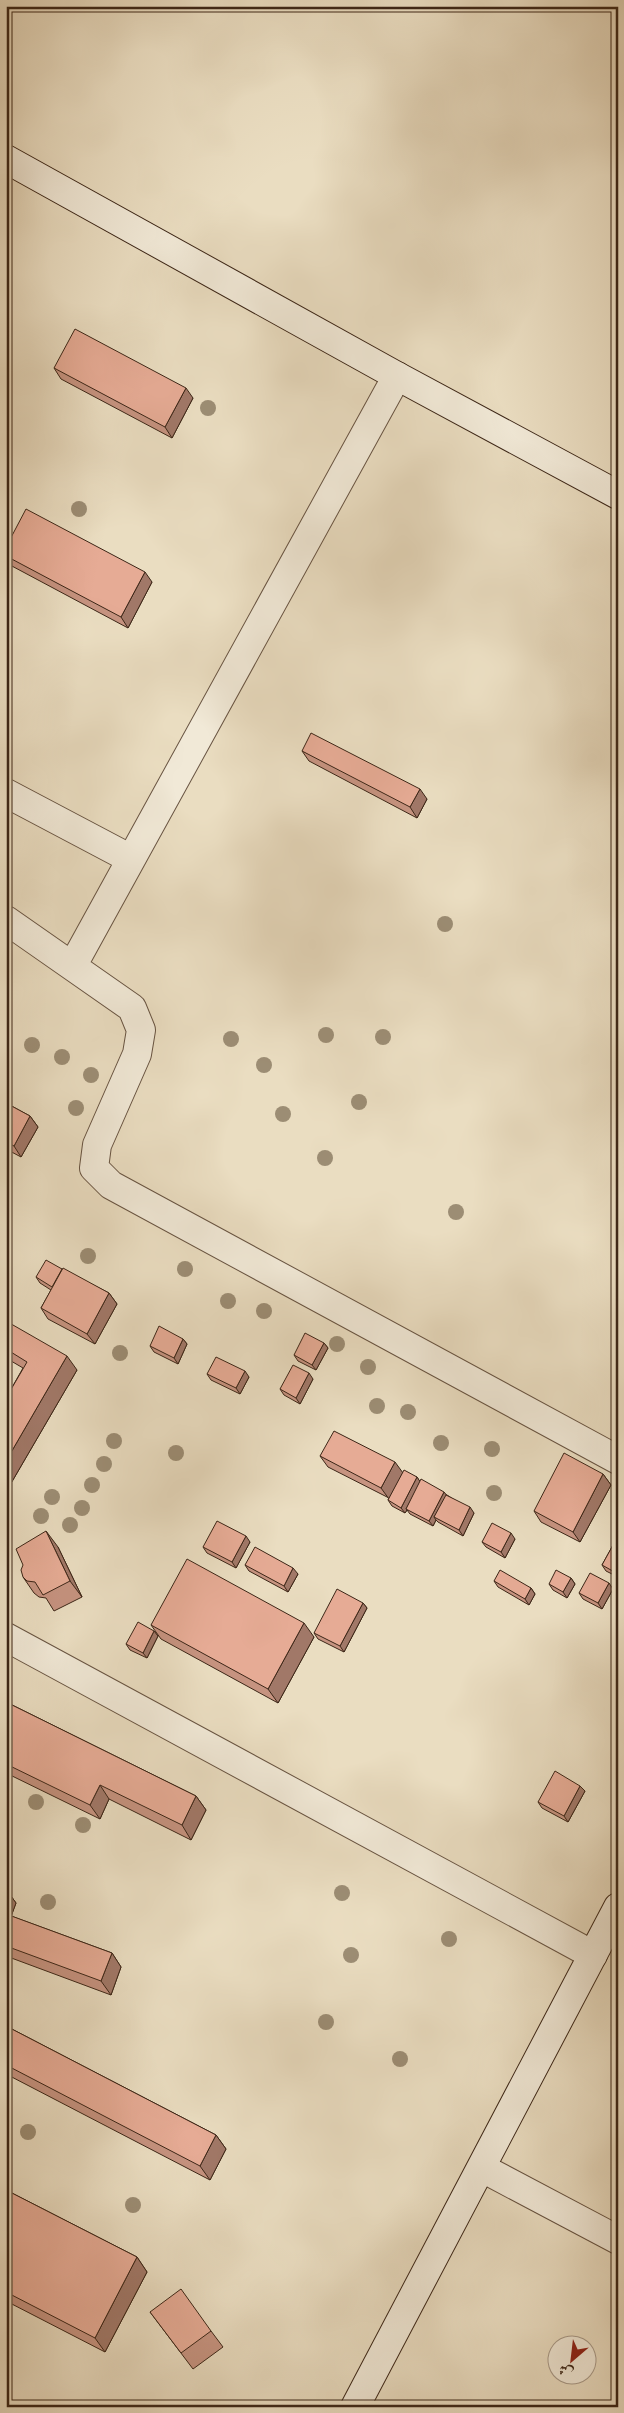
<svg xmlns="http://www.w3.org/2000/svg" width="624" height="2413" viewBox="0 0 624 2413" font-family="'IM FELL Great Primer',Amiri,serif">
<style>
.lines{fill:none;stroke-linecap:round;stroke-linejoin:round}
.street-casing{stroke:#685442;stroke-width:30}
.secondary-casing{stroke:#3c2617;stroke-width:30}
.street{stroke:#f1e9d7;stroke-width:28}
.secondary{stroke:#f1e9d7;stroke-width:28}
.tree{fill:#9c8d74}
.wall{fill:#c69380;stroke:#3c2617}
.shaded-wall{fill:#a17868;stroke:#3c2617}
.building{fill:#e6ab95;stroke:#3c2617}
</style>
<rect width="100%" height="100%" fill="#eaddc1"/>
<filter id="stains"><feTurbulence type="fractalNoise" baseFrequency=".004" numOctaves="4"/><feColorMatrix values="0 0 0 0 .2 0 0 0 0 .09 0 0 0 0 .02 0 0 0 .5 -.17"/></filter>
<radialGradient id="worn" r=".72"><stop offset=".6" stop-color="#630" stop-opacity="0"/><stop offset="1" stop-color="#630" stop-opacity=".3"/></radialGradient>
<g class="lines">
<defs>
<path id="street" d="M 6,793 L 131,859
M 6,920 L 132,1008 L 141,1030 L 137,1054 L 97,1145 L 94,1168 L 111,1185 L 618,1460
M 73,965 L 397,376
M 6,1637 L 593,1955
M 482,2168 L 618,2240"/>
<path id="secondary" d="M 6,159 L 397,376 L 618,495
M 355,2407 L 618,1907"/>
</defs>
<use href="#street" class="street-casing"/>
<use href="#secondary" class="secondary-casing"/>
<use href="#street" class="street"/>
<use href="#secondary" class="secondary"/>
</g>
<g class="tree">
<circle cx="208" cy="408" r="8"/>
<circle cx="79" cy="509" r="8"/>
<circle cx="445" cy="924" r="8"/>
<circle cx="326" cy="1035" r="8"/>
<circle cx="383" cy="1037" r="8"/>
<circle cx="231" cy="1039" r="8"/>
<circle cx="32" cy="1045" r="8"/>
<circle cx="62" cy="1057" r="8"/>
<circle cx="264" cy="1065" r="8"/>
<circle cx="91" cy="1075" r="8"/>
<circle cx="359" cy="1102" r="8"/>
<circle cx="76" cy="1108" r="8"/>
<circle cx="283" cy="1114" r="8"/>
<circle cx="325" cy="1158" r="8"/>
<circle cx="456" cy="1212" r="8"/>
<circle cx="88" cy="1256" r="8"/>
<circle cx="185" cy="1269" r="8"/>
<circle cx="228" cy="1301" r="8"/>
<circle cx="264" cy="1311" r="8"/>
<circle cx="337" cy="1344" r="8"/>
<circle cx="120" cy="1353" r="8"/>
<circle cx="368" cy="1367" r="8"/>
<circle cx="377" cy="1406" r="8"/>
<circle cx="408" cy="1412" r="8"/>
<circle cx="114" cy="1441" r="8"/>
<circle cx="441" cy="1443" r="8"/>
<circle cx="492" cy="1449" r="8"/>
<circle cx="176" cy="1453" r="8"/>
<circle cx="104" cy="1464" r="8"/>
<circle cx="92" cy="1485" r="8"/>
<circle cx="494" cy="1493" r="8"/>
<circle cx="52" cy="1497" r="8"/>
<circle cx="82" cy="1508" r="8"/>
<circle cx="41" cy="1516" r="8"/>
<circle cx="70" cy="1525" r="8"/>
<circle cx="36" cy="1802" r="8"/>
<circle cx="83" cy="1825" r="8"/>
<circle cx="342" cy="1893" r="8"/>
<circle cx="48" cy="1902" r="8"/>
<circle cx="449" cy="1939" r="8"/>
<circle cx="351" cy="1955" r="8"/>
<circle cx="326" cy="2022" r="8"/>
<circle cx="400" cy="2059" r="8"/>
<circle cx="28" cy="2132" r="8"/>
<circle cx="133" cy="2205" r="8"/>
</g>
<path class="wall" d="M 54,368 L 193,398 L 172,438 L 61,379 Z
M 6,547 L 152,582 L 128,628 L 10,565 L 6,560 Z
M 302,751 L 427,799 L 417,818 L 309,761 Z
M 6,1103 L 30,1116 L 38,1127 L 21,1157 L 6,1149 Z
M 62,1269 L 109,1293 L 117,1304 L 95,1344 L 48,1319 L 41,1308 L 51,1290 L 40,1283 L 36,1277 Z
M 6,1321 L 77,1370 L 10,1485 L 6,1483 L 6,1398 L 23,1368 L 6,1358 Z
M 183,1339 L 187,1344 L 178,1364 L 154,1352 L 150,1346 Z
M 324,1343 L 328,1348 L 316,1370 L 298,1361 L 294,1355 Z
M 207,1374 L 249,1377 L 240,1394 L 211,1380 Z
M 313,1379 L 300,1404 L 284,1395 L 280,1389 Z
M 320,1456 L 402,1473 L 417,1477 L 420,1482 L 447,1495 L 474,1513 L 463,1536 L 438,1522 L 436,1520 L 433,1526 L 410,1514 L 407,1510 L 405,1513 L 392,1506 L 388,1500 L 389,1498 L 328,1467 Z
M 603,1474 L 611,1485 L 580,1542 L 541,1522 L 534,1511 Z
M 618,1536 L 618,1577 L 606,1571 L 602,1565 Z
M 515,1539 L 505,1558 L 486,1547 L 482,1542 Z
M 250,1542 L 236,1568 L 207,1553 L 203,1547 Z
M 58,1547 L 82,1597 L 54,1611 L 46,1598 L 39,1597 L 34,1593 L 23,1577 Z
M 245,1565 L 298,1574 L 288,1592 L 249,1571 Z
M 571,1578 L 575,1584 L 567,1598 L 553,1590 L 549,1584 Z
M 494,1581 L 531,1588 L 535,1594 L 529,1605 L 498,1587 Z
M 613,1589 L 602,1609 L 583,1599 L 579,1593 Z
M 363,1603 L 367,1608 L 344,1652 L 318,1639 L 314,1633 Z
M 151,1625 L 314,1637 L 278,1703 L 161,1639 Z
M 154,1631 L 158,1636 L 147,1658 L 130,1650 L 126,1644 Z
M 6,1702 L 196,1796 L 206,1810 L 191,1840 L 109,1799 L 100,1819 L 6,1773 Z
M 580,1786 L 585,1791 L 568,1822 L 542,1808 L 538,1802 Z
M 6,1889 L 16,1903 L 11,1916 L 112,1953 L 121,1967 L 111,1995 L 6,1956 Z
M 6,2026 L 216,2135 L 226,2149 L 210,2180 L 6,2074 Z
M 6,2190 L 137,2257 L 147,2272 L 105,2352 L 6,2301 Z
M 150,2312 L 211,2331 L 223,2347 L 193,2369 Z"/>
<path class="shaded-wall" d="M 186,388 L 193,398 L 172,438 L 165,427 Z
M 145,572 L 152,582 L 128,628 L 121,617 Z
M 420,789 L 427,799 L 417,818 L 410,807 Z
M 30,1116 L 38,1127 L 21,1157 L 14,1146 Z
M 109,1293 L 117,1304 L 95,1344 L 87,1334 Z
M 183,1339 L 187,1344 L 178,1364 L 174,1358 Z
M 324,1343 L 328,1348 L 316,1370 L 312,1365 Z
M 67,1356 L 77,1370 L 10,1485 L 6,1479 L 6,1461 Z
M 245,1371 L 249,1377 L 240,1394 L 236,1388 Z
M 309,1373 L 313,1379 L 300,1404 L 296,1398 Z
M 395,1462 L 403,1473 L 389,1499 L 381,1488 Z
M 603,1474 L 611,1485 L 580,1542 L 573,1532 Z
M 417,1477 L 421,1483 L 406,1509 L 407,1510 L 405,1513 L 401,1508 Z
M 444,1492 L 448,1497 L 434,1517 L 436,1520 L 433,1526 L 429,1521 Z
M 470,1507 L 474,1513 L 463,1536 L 459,1530 Z
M 46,1531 L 58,1547 L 82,1597 L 70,1581 Z
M 511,1533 L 515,1539 L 505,1558 L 501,1552 Z
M 246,1536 L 250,1542 L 236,1568 L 232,1562 Z
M 293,1568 L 298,1574 L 288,1592 L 284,1586 Z
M 571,1578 L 575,1584 L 567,1598 L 563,1592 Z
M 609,1583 L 613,1589 L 602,1609 L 598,1603 Z
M 531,1588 L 535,1594 L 529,1605 L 525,1599 Z
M 363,1603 L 367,1608 L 344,1652 L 340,1646 Z
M 304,1623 L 314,1637 L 278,1703 L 268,1689 Z
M 154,1631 L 158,1636 L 147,1658 L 143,1653 Z
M 100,1785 L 109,1799 L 100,1819 L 90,1805 Z
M 580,1786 L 585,1791 L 568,1822 L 564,1816 Z
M 196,1796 L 206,1810 L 191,1840 L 182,1825 Z
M 6,1889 L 16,1903 L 8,1925 L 6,1922 Z
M 112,1953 L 121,1967 L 111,1995 L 101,1981 Z
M 216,2135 L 226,2149 L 210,2180 L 200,2166 Z
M 137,2257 L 147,2272 L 105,2352 L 95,2338 Z"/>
<path class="building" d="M 75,329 L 186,388 L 165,427 L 54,368 Z
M 26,509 L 145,572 L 121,617 L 6,556 L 6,547 Z
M 311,733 L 420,789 L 410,807 L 302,751 Z
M 6,1103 L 30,1116 L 14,1146 L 6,1142 Z
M 46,1260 L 62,1269 L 52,1287 L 36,1277 Z
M 63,1268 L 109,1293 L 87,1334 L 41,1308 Z
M 6,1321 L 67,1356 L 6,1461 L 6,1398 L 27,1362 L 6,1349 Z
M 159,1326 L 183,1339 L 174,1358 L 150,1346 Z
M 305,1333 L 324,1343 L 312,1365 L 294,1355 Z
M 216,1357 L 245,1371 L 236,1388 L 207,1374 Z
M 293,1365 L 309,1373 L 296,1398 L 280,1389 Z
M 334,1431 L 395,1462 L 381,1488 L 320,1456 Z
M 564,1453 L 603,1474 L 573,1532 L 534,1511 Z
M 404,1470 L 417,1477 L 401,1508 L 388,1500 Z
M 421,1479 L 444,1492 L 429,1521 L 406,1509 Z
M 446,1495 L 470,1507 L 459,1530 L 434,1517 Z
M 217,1521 L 246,1536 L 232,1562 L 203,1547 Z
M 492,1523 L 511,1533 L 501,1552 L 482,1542 Z
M 46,1531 L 70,1581 L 43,1595 L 35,1582 L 27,1581 L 23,1577 L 21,1570 L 23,1565 L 16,1549 Z
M 618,1536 L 618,1574 L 602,1565 Z
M 255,1547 L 293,1568 L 284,1586 L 245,1565 Z
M 187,1559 L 304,1623 L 268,1689 L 151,1625 Z
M 500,1570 L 531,1588 L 525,1599 L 494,1581 Z
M 556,1570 L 571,1578 L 563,1592 L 549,1584 Z
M 590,1573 L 609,1583 L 598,1603 L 579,1593 Z
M 337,1589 L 363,1603 L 340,1646 L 314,1633 Z
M 138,1622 L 154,1631 L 143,1653 L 126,1644 Z
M 6,1702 L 196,1796 L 182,1825 L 100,1785 L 90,1805 L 6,1764 Z
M 555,1771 L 580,1786 L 564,1816 L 538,1802 Z
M 6,1914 L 112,1953 L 101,1981 L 6,1946 Z
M 6,2026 L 216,2135 L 200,2166 L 6,2065 Z
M 6,2190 L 137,2257 L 95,2338 L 6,2292 Z
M 181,2289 L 211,2331 L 181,2353 L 150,2312 Z"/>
<rect width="624" height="2413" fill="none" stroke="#eaddc1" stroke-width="25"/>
<rect x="8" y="8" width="609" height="2398" fill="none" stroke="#3c2617" stroke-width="2.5"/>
<rect x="12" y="12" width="599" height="2388" fill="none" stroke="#3c2617"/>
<g transform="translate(572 2360) rotate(208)"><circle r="24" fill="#f1e9d7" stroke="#a99b8a"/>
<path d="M0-4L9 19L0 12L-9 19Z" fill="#8f2418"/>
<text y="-8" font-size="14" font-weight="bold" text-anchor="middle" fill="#3c2617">ش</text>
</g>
<rect width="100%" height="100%" filter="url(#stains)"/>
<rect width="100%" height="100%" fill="url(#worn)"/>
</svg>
